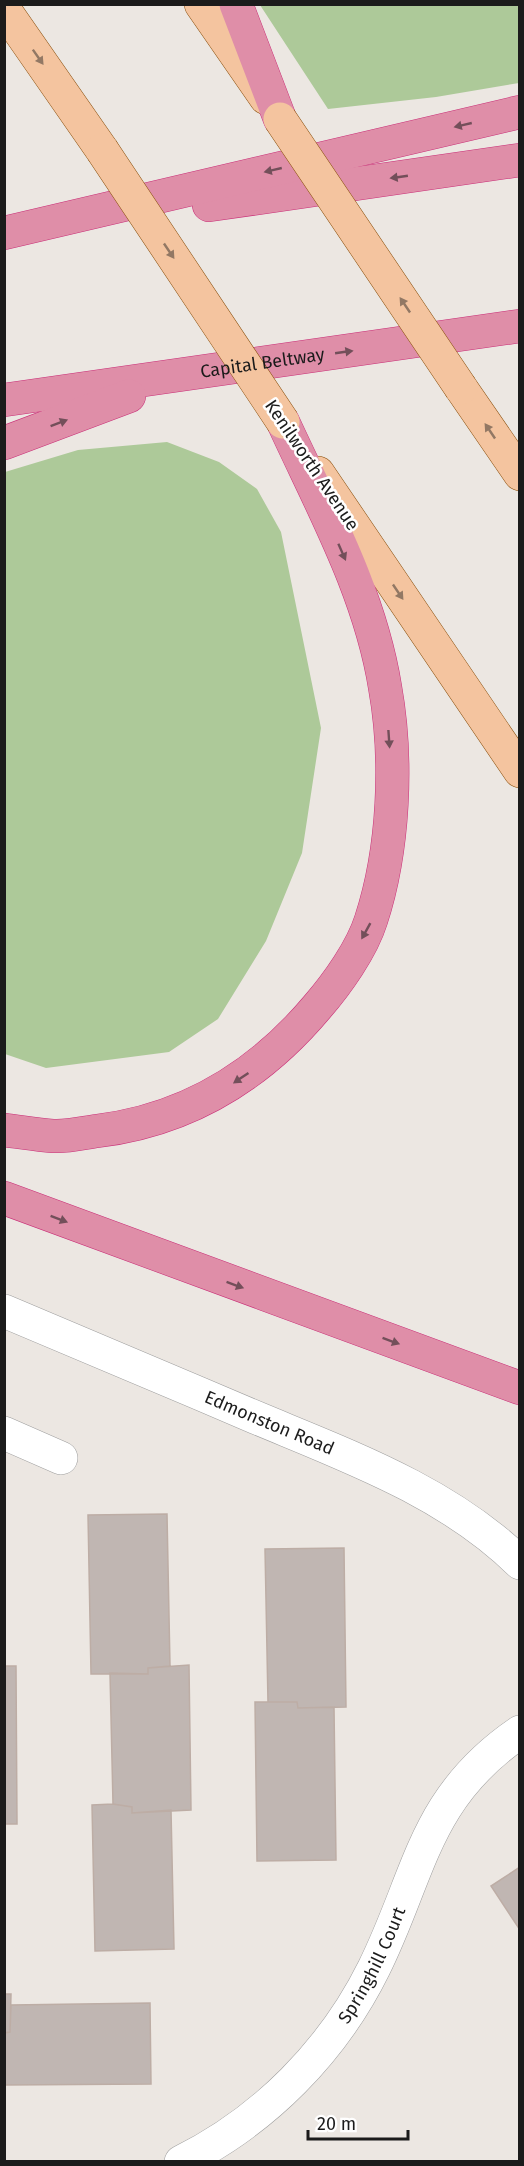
<svg xmlns="http://www.w3.org/2000/svg" width="524" height="2166" viewBox="0 0 524 2166" font-family="'Fira Sans',sans-serif">
<style>
.forest{fill:#adc999}
.building{fill:#c0b6b2;stroke:#bdada5;stroke-width:1.5}
.lines{fill:none;stroke-linecap:round;stroke-linejoin:round}
.minor-casing{stroke:#9f9f9f;stroke-width:34}
.major-casing{stroke:#884e0b;stroke-width:34}
.highway-casing{stroke:#c93078;stroke-width:34}
.minor{stroke:#fff;stroke-width:33}
.major{stroke:#f4c49f;stroke-width:33}
.highway{stroke:#df8ea8;stroke-width:33}
.major-bridge-casing{stroke:#884e0b;stroke-width:34;stroke-linecap:butt}
.major-bridge{stroke:#f4c49f;stroke-width:33}
.oneway{fill:#927864}
.oneway2{fill:#734f5a}
.labels{text-anchor:middle;dominant-baseline:central;stroke-width:5;stroke-linejoin:round;paint-order:stroke}
.street-label{font-size:18px;fill:#1b1b1b;stroke:#fff}
</style>
<rect width="100%" height="100%" fill="#ece7e2"/>
<path class="forest" d="M 260,5 L 519,5 L 519,83 L 436,97 L 328,109 Z
M 167,442 L 219,462 L 257,489 L 281,532 L 321,728 L 302,853 L 266,941 L 218,1019 L 169,1052 L 46,1068 L 5,1054 L 5,472 L 78,450 Z"/>
<path class="building" d="M 167,1514 L 170,1666 L 148,1668 L 148,1674 L 91,1674 L 88,1515 Z
M 344,1548 L 346,1707 L 298,1708 L 297,1702 L 268,1702 L 265,1549 Z
M 189,1665 L 191,1810 L 132,1813 L 132,1807 L 113,1804 L 110,1673 L 148,1674 L 148,1668 Z
M 4,1666 L 16,1666 L 17,1824 L 4,1824 Z
M 255,1702 L 297,1702 L 298,1708 L 334,1707 L 336,1860 L 257,1861 Z
M 113,1804 L 132,1807 L 132,1813 L 171,1810 L 174,1949 L 95,1951 L 92,1805 Z
M 520,1867 L 520,1930 L 491,1886 Z
M 4,1994 L 11,1994 L 10,2032 L 4,2033 Z
M 150,2003 L 151,2084 L 4,2085 L 4,2033 L 10,2032 L 11,2005 Z"/>
<g class="lines">
<defs>
<g id="minor">
<path id="s1" d="M 4,1311 C 89,1347 173,1382 257,1418 C 348,1456 448,1492 520,1563"/>
<path d="M 4,1433 L 61,1458"/>
<path id="s2" d="M 181,2162 C 264,2121 333,2051 374,1968 C 421,1873 423,1798 520,1732"/>
</g>
<path id="major" d="M 201,4 L 266,98
M 4,9 L 102,150
M 461,388 L 520,474
M 318,473 L 520,771"/>
<g id="highway">
<path d="M 236,4 L 280,119"/>
<path d="M 209,205 L 520,160"/>
<path d="M 4,233 L 520,112"/>
<path id="s3" d="M 4,400 L 520,326"/>
<path d="M 4,443 L 129,396"/>
<path d="M 4,1130 C 21,1132 37,1135 53,1136 C 67,1137 83,1133 97,1131 C 188,1120 259,1076 317,1007 C 337,984 362,949 371,920 C 394,850 398,759 385,687 C 370,593 322,507 283,422"/>
<path d="M 4,1198 L 520,1388"/>
</g>
</defs>
<use href="#minor" class="minor-casing"/>
<use href="#major" class="major-casing"/>
<use href="#highway" class="highway-casing"/>
<use href="#minor" class="minor"/>
<use href="#major" class="major"/>
<use href="#highway" class="highway"/>
<defs>
<path id="major-bridge" d="M 280,119 L 461,388
M 102,150 L 283,422"/>
</defs>
<use href="#major-bridge" class="major-bridge-casing"/>
<use href="#major-bridge" class="major-bridge"/>
</g>
<defs><path id="oneway-solid" d="M-6-.8H1V-3.2L6.5 0L1 3.2V.8H-6Z" transform="scale(1.5)"/></defs>
<g class="oneway">
<use href="#oneway-solid" transform="translate(38 57) rotate(55)"/>
<use href="#oneway-solid" transform="translate(169 251) rotate(56)"/>
<use href="#oneway-solid" transform="translate(405 305) rotate(-124)"/>
<use href="#oneway-solid" transform="translate(490 431) rotate(-124)"/>
<use href="#oneway-solid" transform="translate(398 592) rotate(56)"/>
</g>
<g class="oneway2">
<use href="#oneway-solid" transform="translate(463 125) rotate(167)"/>
<use href="#oneway-solid" transform="translate(273 170) rotate(167)"/>
<use href="#oneway-solid" transform="translate(399 177) rotate(172)"/>
<use href="#oneway-solid" transform="translate(344 352) rotate(-8)"/>
<use href="#oneway-solid" transform="translate(59 423) rotate(-21)"/>
<use href="#oneway-solid" transform="translate(342 552) rotate(66)"/>
<use href="#oneway-solid" transform="translate(389 739) rotate(86)"/>
<use href="#oneway-solid" transform="translate(366 931) rotate(119)"/>
<use href="#oneway-solid" transform="translate(241 1078) rotate(146)"/>
<use href="#oneway-solid" transform="translate(59 1219) rotate(21)"/>
<use href="#oneway-solid" transform="translate(235 1285) rotate(20)"/>
<use href="#oneway-solid" transform="translate(391 1341) rotate(20)"/>
</g>
<g class="labels">
<g class="street-label">
<text stroke="none"><textPath href="#s3" startOffset="261">Capital Beltway</textPath></text>
<text transform="translate(312 465) rotate(56)">Kenilworth Avenue</text>
<text stroke="none"><textPath href="#s1" startOffset="288">Edmonston Road</textPath></text>
<text stroke="none"><textPath href="#s2" startOffset="280">Springhill Court</textPath></text>
</g>
</g>
<rect width="524" height="2166" fill="none" stroke="#1b1b1b" stroke-width="12"/>
<path d="M308 2130v9h100v-9" fill="none" stroke="#1b1b1b" stroke-width="3"/>
<text x="317" y="2130" font-size="18" fill="#1b1b1b" stroke="#ffffff" stroke-width="4.5" paint-order="stroke">20 m</text>
</svg>
